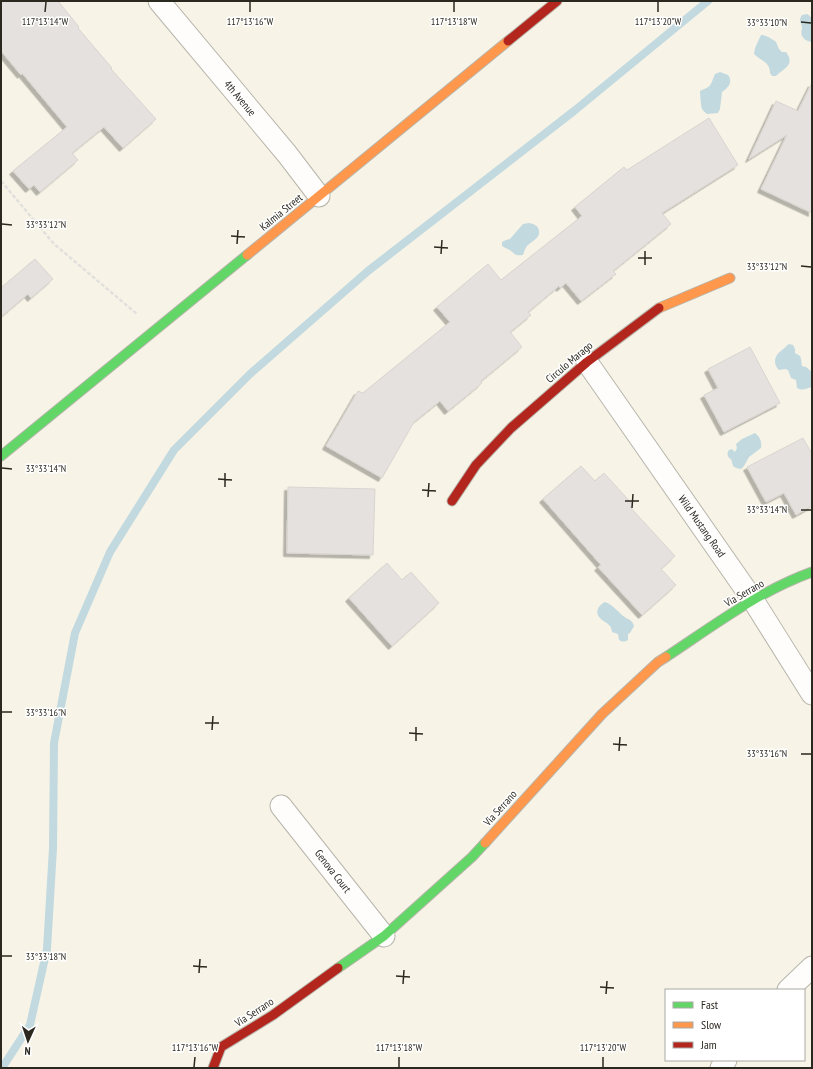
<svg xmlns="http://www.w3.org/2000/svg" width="813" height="1069" viewBox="0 0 813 1069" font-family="'PT Sans Narrow',sans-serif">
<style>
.water{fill:#c2d9df}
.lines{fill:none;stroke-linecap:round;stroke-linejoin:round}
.stream{stroke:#c2d9df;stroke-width:8}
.building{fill:#e5e1de;stroke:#d8d4d0;filter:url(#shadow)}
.street-casing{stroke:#b8b5ac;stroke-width:23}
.fast-casing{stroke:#b8b5ac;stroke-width:11}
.slow-casing{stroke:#b8b5ac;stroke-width:11}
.jam-casing{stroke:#b8b5ac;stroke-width:11}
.path{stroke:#e2e0dd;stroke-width:2.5;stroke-dasharray:4 2;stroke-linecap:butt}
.street{stroke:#fefdfb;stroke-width:21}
.fast{stroke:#63d668;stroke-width:9}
.slow{stroke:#ff974d;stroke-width:9}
.jam{stroke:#b3261e;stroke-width:9}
.ticks{fill:none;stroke:#2b2820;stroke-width:1.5}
.labels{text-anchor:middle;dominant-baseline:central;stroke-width:3;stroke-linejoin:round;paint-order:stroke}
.street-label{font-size:11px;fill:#2b2820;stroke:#fff}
.ticks-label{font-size:10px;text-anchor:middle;fill:#2b2820;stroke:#fff;stroke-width:3;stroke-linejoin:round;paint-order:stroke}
</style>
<defs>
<filter id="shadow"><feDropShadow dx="-3.5" dy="3.5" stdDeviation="0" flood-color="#0004"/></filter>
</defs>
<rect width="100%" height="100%" fill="#f7f4e7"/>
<path class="water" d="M 807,14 L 810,16 L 812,19 L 812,44 L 811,42 C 808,41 804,40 803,37 C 800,34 802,31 802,27 C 801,22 798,21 802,15 Z
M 761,35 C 766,35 772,39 776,42 L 779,49 L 782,52 L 786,52 C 796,65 783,69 776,76 L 772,76 L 770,73 C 770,62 761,61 754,54 L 755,48 Z
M 720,72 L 728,75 C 733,82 729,87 722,92 L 720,109 L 718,113 L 707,114 C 705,112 703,111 702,109 C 701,107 700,93 700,91 C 712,86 710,86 715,74 Z
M 529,223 C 534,224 538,225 539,231 C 540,239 531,241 527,246 C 525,249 524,252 523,255 C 516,256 516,255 511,251 C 509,249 505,248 502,246 L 502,242 L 506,240 L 510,239 L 523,224 Z
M 789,344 L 793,345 L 795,349 L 795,353 L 800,356 C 802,360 801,363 802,366 L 806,367 L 812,372 C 812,375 812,384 811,387 C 806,389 802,391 797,388 L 796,380 L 791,378 L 788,370 L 785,369 L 779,370 C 772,363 775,355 782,350 C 785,348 786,346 789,344 Z
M 755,433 C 760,437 762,441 761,448 L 749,457 L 744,466 L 741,469 L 736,468 L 733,466 L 731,459 L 729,458 C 727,454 727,453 729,450 L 732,449 L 735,452 L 737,448 L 736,444 L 742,439 Z
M 605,602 C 615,606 617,612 626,618 C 627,619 630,619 631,621 C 633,622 633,624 634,626 L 630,633 L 628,634 L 628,640 C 624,642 623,642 619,640 L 618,634 L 612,632 C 612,631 611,627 610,626 C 607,622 602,621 600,618 C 594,612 599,605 605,602 Z"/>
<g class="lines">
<path class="stream" d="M 2,1068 L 30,1025 L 47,949 L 53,848 L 54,743 L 75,633 L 110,552 L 174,450 L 250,374 L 368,271 L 574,111 L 708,1"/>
</g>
<path class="building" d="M 1,1 L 58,1 L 79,27 L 78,28 L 112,68 L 111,69 L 156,119 L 123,148 L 104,127 L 72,153 L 78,160 L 40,192 L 34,185 L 29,189 L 13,171 L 67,127 L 22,73 L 21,75 L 1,51 Z
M 812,83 L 812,213 L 761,189 L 787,135 L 749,159 L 776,101 L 798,111 Z
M 709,118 L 738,165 L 662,213 L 671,224 L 613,271 L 616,274 L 581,301 L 566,283 L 560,288 L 559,286 L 528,312 L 531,315 L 510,332 L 522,347 L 481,381 L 482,383 L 448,411 L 440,401 L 414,422 L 382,478 L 326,446 L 358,391 L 363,393 L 450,322 L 437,307 L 488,264 L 501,280 L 582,216 L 575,207 L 624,167 L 627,170 Z
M 35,259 L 53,279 L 31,298 L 28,294 L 1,317 L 1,288 Z
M 750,347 L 780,403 L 724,432 L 704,395 L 718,388 L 708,369 Z
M 803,438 L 812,454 L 812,506 L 796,515 L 784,493 L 766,502 L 747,467 Z
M 581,466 L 595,481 L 604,473 L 633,505 L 630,507 L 675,556 L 661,569 L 676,585 L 642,615 L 598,567 L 601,565 L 543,499 Z
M 288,487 L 375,489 L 373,555 L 287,553 Z
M 387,563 L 402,580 L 411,572 L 439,603 L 392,646 L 349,598 Z"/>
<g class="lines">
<defs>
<path id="street" d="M 159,1 L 287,154 L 319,196
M 587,362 L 753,600 L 812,694
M 281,806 L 384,936
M 788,990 L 812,967
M 721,1068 L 726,1060"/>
<path id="fast" d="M 1,456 L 247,255
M 666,657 C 713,626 759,591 812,572
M 338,968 L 384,936 L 472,857 L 485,843"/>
<path id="slow" d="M 247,255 L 508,41
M 659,308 L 730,278
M 485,843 L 602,714 L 658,662 L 666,657"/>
<path id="jam" d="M 508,41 L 557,1
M 452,501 L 476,465 L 511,428 L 587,362 L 659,308
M 213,1068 L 221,1047 L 273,1015 L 338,968"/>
</defs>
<use href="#street" class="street-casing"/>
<use href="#fast" class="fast-casing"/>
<use href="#slow" class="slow-casing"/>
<use href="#jam" class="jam-casing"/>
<path class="path" d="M 1,181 L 54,244 L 137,314"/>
<use href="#street" class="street"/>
<use href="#fast" class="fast"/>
<use href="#slow" class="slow"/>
<use href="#jam" class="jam"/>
</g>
<path class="ticks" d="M 45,12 L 46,2M 250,12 L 250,2M 454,12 L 454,2M 658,12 L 658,2M 801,22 L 811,23M 2,224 L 12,225M 231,236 L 245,237M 237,244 L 238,230M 434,247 L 448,248M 441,254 L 442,240M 638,258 L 652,258M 645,265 L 645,251M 801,266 L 811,267M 2,468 L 12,469M 218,479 L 232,480M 225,487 L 225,473M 422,490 L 436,491M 428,497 L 429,483M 625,501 L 639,501M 632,508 L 633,494M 801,510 L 811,510M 2,712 L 12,712M 205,723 L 219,723M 212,730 L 213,716M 409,733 L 423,734M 416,741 L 416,727M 613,744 L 627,745M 619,751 L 620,737M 801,754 L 811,754M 2,956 L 12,956M 193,966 L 207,967M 199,973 L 200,959M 396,976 L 410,977M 403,984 L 404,970M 600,987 L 614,988M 606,994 L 607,981M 194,1067 L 195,1057M 399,1067 L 399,1057M 603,1067 L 603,1057"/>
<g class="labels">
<g class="street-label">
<text transform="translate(240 98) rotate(50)">4th Avenue</text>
<text transform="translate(281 212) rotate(-39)">Kalmia Street</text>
<text transform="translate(569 362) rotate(-40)">Circulo Marago</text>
<text transform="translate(702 526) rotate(55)">Wild Mustang Road</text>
<text transform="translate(744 593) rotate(-30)">Via Serrano</text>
<text transform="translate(500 808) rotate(-48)">Via Serrano</text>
<text transform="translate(333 871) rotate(52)">Genova Court</text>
<text transform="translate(254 1012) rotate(-33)">Via Serrano</text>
</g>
</g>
<g class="ticks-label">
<text x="250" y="25">117°13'16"W</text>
<text x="454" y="25">117°13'18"W</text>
<text x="658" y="25">117°13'20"W</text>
<text x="45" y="25">117°13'14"W</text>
<text x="767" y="26">33°33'10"N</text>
<text x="46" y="228">33°33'12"N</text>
<text x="767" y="270">33°33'12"N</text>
<text x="46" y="472">33°33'14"N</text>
<text x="767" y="513">33°33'14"N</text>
<text x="46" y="716">33°33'16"N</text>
<text x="767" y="757">33°33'16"N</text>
<text x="46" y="960">33°33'18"N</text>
<text x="195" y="1051">117°13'16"W</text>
<text x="399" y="1051">117°13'18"W</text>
<text x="603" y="1051">117°13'20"W</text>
</g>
<rect width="813" height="1069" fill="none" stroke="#2b2820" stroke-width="4"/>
<rect x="665" y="989" width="140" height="72" fill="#ffffff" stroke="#aaa9a6"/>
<rect x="673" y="1002" width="20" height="6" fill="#63d668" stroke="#aaa9a6"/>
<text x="701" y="1009" font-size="12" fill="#2b2820">Fast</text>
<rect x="673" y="1022" width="20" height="6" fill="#ff974d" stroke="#aaa9a6"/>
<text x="701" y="1029" font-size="12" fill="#2b2820">Slow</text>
<rect x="673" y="1042" width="20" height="6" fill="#b3261e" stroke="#aaa9a6"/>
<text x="701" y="1049" font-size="12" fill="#2b2820">Jam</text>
<g transform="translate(28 1041) rotate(183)" stroke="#ffffff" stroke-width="3" paint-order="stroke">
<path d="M0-3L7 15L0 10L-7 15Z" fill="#2b2820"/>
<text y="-6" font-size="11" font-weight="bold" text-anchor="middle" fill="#2b2820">N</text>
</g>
</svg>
